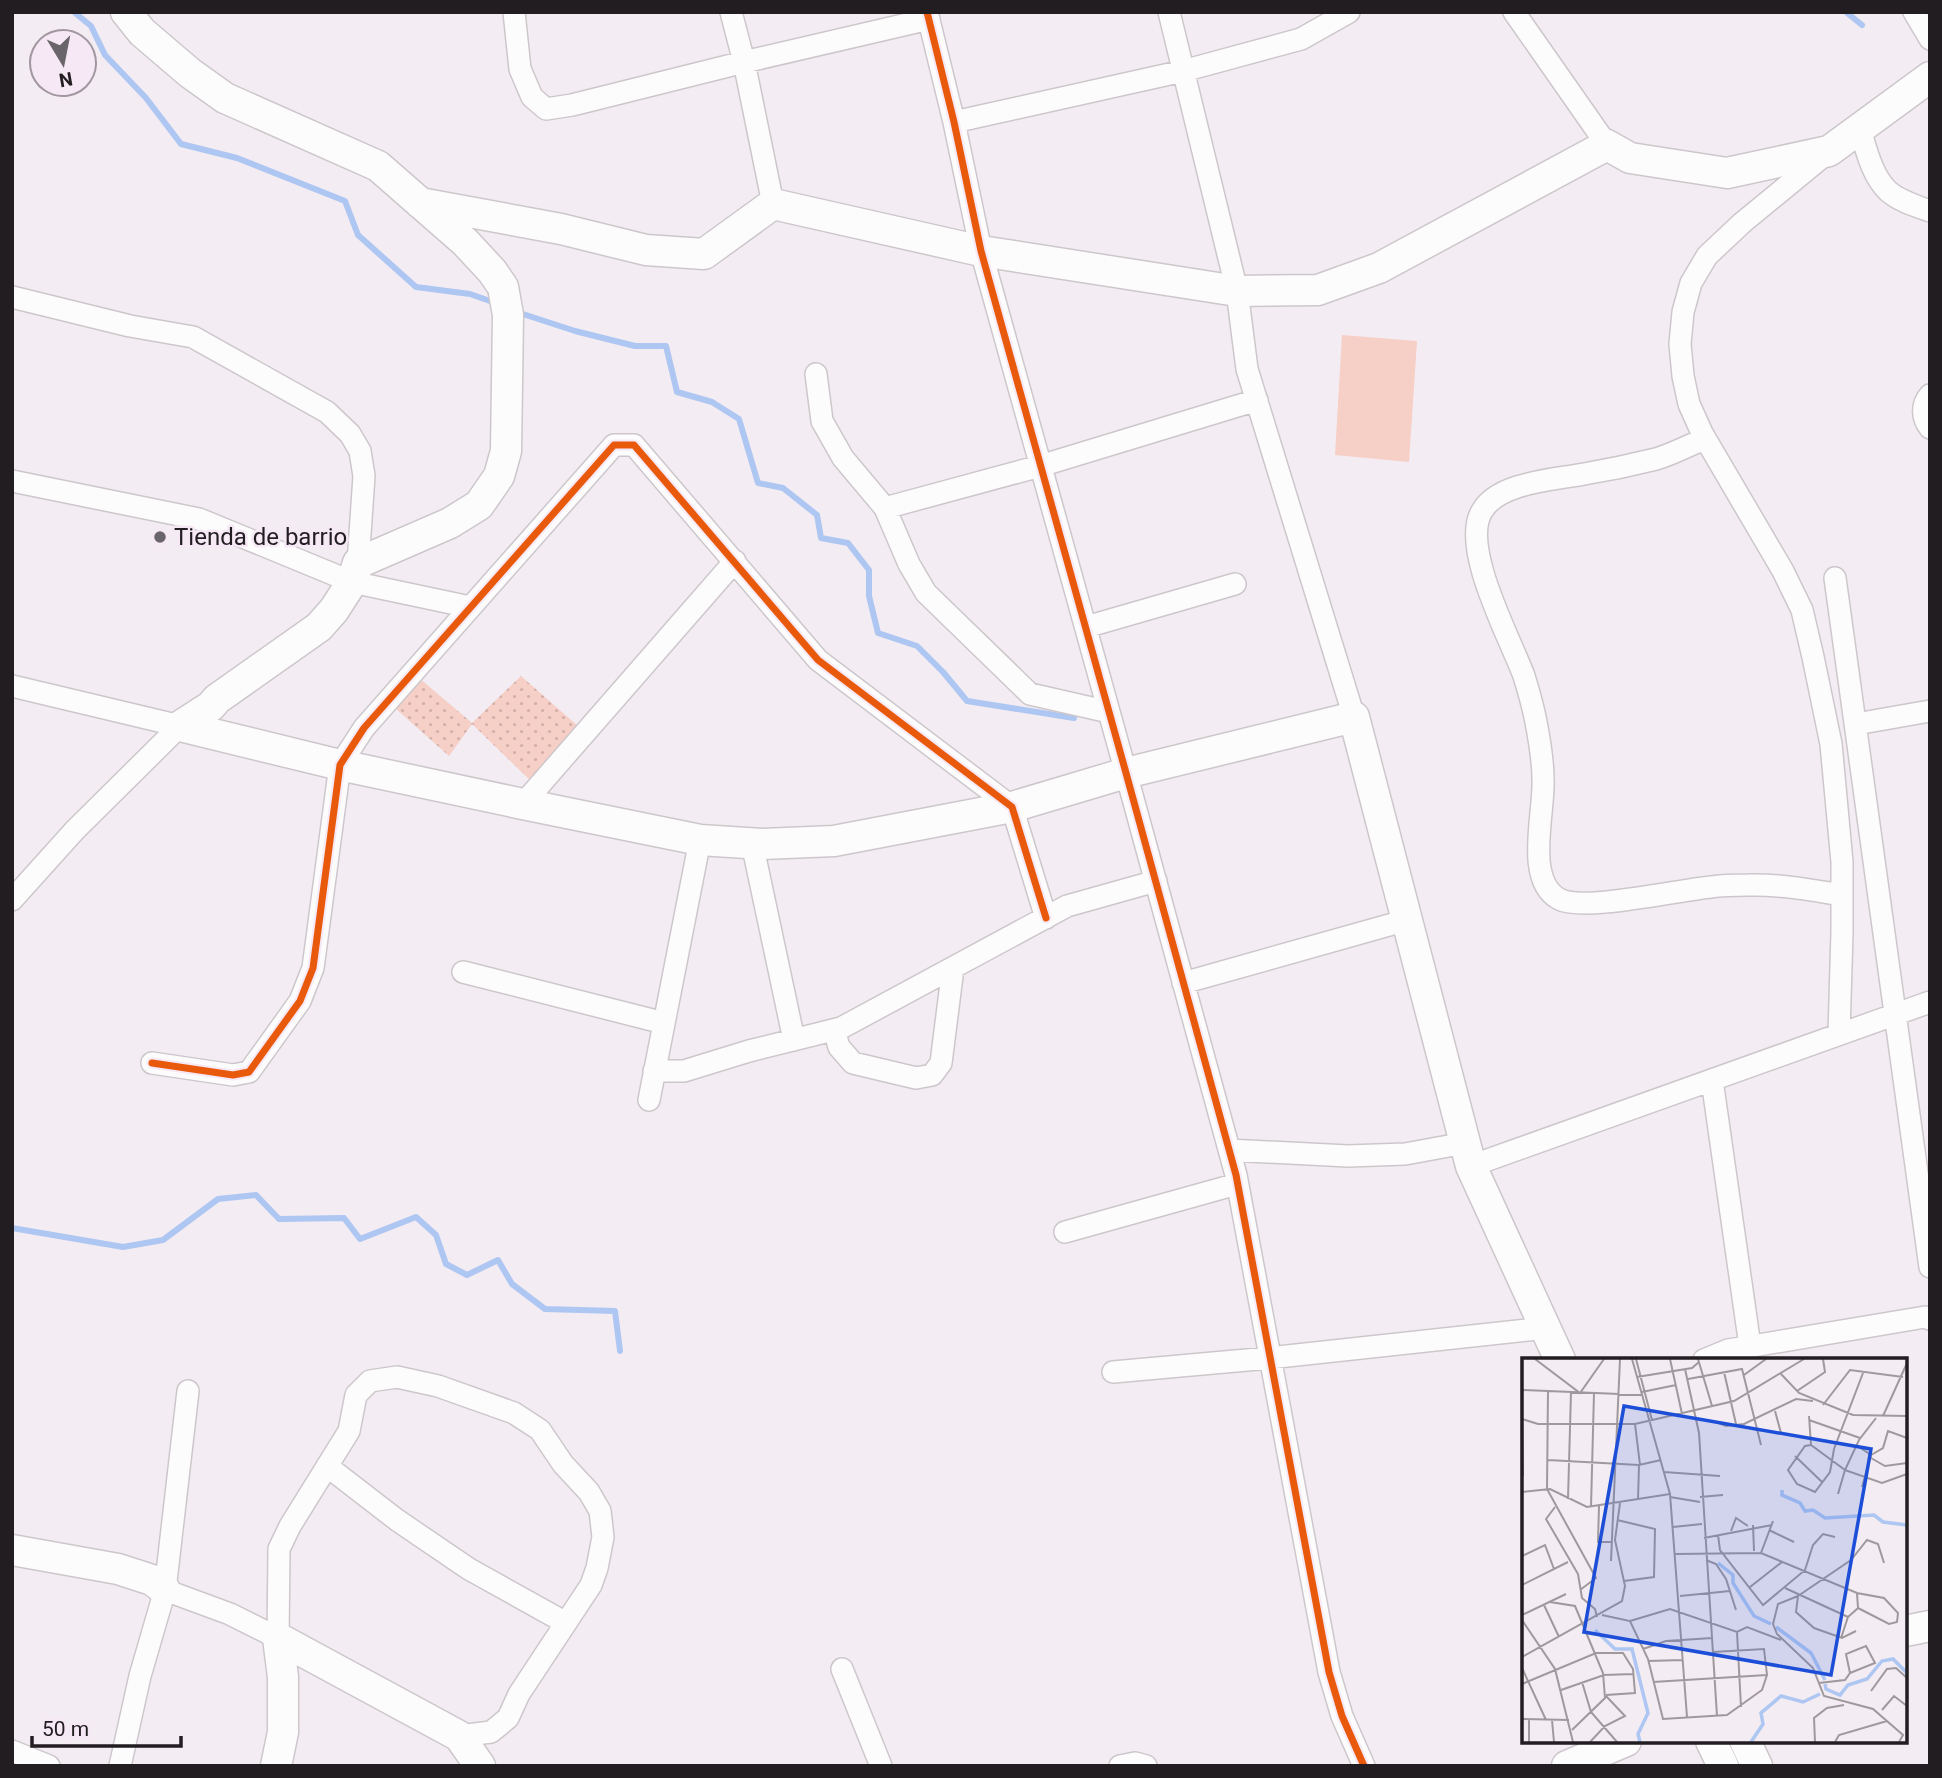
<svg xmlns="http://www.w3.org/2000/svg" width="1942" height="1778" viewBox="0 0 1942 1778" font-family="Roboto,sans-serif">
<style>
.grass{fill:url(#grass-dots)}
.park{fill:#f6cfc7}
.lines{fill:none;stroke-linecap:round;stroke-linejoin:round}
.stream{stroke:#aec6f2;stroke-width:6}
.street-casing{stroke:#cdc7cb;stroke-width:24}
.secondary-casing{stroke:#cdc7cb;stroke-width:33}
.street{stroke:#fdfcfd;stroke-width:21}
.secondary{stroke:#fdfcfd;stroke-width:30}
.cycleway-casing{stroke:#f6e9f5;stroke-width:11}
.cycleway{stroke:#e8590c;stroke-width:7}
.poi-dot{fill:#6a656a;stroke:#f6e9f5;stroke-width:2.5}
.labels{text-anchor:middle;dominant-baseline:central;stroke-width:5;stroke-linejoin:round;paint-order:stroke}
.poi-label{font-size:24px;fill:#211d21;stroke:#f6e9f5;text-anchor:start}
.inset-river{fill:none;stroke:#aec6f2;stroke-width:3.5}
.inset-road{fill:none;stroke:#9f999e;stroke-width:2}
.view{fill:#1d4ed8;fill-opacity:0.15;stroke:#1d4ed8;stroke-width:3.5}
.inset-edge{fill:none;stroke:#211d21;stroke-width:3.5}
</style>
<defs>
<pattern id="grass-dots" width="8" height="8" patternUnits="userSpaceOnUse" patternTransform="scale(1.75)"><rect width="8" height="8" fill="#f6cfc7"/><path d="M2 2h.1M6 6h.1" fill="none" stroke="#d3b1ab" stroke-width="1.8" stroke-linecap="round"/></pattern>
</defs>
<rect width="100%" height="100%" fill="#f3ecf2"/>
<path class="grass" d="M 521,676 L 579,727 L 533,783 L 472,724 L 449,756 L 395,708 L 419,678 L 472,723 Z"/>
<path class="park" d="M 1342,335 L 1417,341 L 1409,462 L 1335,455 Z"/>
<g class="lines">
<path class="stream" d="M 74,12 L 91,26 L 105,55 L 146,98 L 181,144 L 237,158 L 345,201 L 358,235 L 416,287 L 470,294 L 490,301
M 1846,12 L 1862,25
M 523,314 L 575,331 L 635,346 L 666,346 L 677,392 L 712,402 L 739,419 L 758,483 L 783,488 L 817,515 L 821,538 L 848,543 L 869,570 L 869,596 L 878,633 L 917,646 L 943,672 L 967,701 L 1074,718
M 12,1228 L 123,1247 L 163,1240 L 218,1199 L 256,1195 L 279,1219 L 344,1218 L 360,1239 L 416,1217 L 436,1235 L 446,1264 L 467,1275 L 498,1260 L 512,1284 L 545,1309 L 615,1311 L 620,1351"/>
<defs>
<path id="street" d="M 514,12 L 520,69 L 532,97 L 546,109 L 572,105 L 744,62 L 929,19
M 731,12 L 744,62 L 773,204
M 927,12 L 954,122 L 981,251 L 1126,773 L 1236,1175 L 1329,1672 L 1342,1716 L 1364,1766
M 1169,12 L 1237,291 L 1247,369 L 1354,717
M 1514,12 L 1607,145
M 1914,12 L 1930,39
M 954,122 L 1183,71 L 1301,39 L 1349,12
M 1860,129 C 1866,149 1872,176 1888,191 C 1899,201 1916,206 1930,211
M 1826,154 L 1742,223 L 1707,256 L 1691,283 L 1683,312 L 1680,344 L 1683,376 L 1689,404 L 1702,433 L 1783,571 L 1802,610 L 1813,657 L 1831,744 L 1842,862 L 1842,932 L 1839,1034
M 12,297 L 130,326 L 193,337 L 327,412 L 350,434 L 360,451 L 364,476 L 358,563
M 816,374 L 822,421 L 843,458 L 885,508 L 909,564 L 926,593 L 1030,694 L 1109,712
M 1930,395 C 1921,405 1922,418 1930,428
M 1705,439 C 1689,445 1673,454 1656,459 C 1632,465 1608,470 1584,474 C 1554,480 1499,482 1482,511 C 1460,547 1510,638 1524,676 C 1528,689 1532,703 1535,717 C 1539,737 1543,758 1543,779 C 1545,811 1524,880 1559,899 C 1583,912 1679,890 1711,887 C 1723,885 1735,885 1748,885 C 1779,884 1811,890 1842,895
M 12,481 L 199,519 L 352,582 L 470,607
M 885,508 L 1040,466 L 1257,400
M 1835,578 L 1930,1267
M 1086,627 L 1235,584
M 12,686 L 180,726
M 1856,724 L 1930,711
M 523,804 L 735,561
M 752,843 L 794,1040
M 12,900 L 75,830 L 180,726
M 463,972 L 664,1023
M 1183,983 L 1407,920
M 834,1030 L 839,1047 L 853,1063 L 916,1078 L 932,1075 L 941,1063 L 953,968
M 152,1063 L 233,1075 L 249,1072 L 300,1001 L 313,968 L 340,765 L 364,728 L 614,445 L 634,445 L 818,660 L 1012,807 L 1046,918
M 654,1071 L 684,1071 L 749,1051 L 841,1028 L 1067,906 L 1156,881
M 1712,1080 L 1750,1346
M 649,1100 L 700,840
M 1229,1150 L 1348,1156 L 1405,1154 L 1465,1143
M 1471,1166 L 1930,1002
M 1065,1232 L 1237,1184
M 1704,1360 L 1728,1350 L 1741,1348 L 1925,1317 L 1930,1319
M 1113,1372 L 1269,1358 L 1546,1328
M 327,1466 L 397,1520 L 469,1569 L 566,1623
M 165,1590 L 188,1391
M 842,1669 L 881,1766
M 12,1751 L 49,1766
M 120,1766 L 140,1676 L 165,1590 L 230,1614 L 278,1638 L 279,1549 L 290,1526 L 349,1431 L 356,1395 L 370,1381 L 397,1377 L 438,1386 L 514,1413 L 540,1430 L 563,1464 L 589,1492 L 600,1511 L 603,1537 L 597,1568 L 591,1585 L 519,1694 L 508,1718 L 491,1732 L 459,1736
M 1120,1766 L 1135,1763 L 1146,1766"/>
<path id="secondary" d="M 126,12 L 142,32 L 190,73 L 225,98 L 378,166 L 465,242 L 492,271 L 503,287 L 508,315 L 506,451 L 499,476 L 479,505 L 450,523 L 358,563 L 352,582 L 334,610 L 319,627 L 217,699 L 211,706 L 180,726
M 420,203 L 561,229 L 646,250 L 704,254 L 773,204 L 981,251 L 1237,291 L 1318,290 L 1379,268 L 1607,145 L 1630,158 L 1727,173 L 1829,151 L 1930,77
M 180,726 L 340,765 L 523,804 L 700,840 L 762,844 L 834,841 L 1012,807 L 1126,773 L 1354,717 L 1471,1166 L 1560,1360
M 12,1550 L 118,1569 L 152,1580 L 165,1590
M 1905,1631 L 1930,1626
M 278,1638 L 459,1736 L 480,1766
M 1711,1741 L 1723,1766
M 1745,1741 L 1757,1766
M 276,1766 L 283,1732 L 283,1677 L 278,1638
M 1567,1766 L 1626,1741"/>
</defs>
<use href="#street" class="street-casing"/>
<use href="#secondary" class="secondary-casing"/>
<use href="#street" class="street"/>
<use href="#secondary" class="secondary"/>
<defs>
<path id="cycleway" d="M 927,12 L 954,122 L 981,251 L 1126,773 L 1236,1175 L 1329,1672 L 1342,1716 L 1364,1766
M 152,1063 L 233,1075 L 249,1072 L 300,1001 L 313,968 L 340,765 L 364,728 L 614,445 L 634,445 L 818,660 L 1012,807 L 1046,918"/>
</defs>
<use href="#cycleway" class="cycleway-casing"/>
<use href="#cycleway" class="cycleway"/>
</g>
<circle class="poi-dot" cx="160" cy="537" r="7"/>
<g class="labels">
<g class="poi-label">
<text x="174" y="537">Tienda de barrio</text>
</g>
</g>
<g transform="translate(1522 1358)">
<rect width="385" height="385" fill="#f3ecf2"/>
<path class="inset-river" d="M 260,132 L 260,137 L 278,145 L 283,153 L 291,152 L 303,160 L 352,157 L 361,164 L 385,167M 196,205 L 211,217 L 211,225 L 232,258 L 249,266M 254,269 L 289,295 L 303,322M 73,272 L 93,291 L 110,291 L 126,355 L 116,376 L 118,384M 303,326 L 304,331 L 318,337 L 326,327 L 345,321 L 360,303 L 371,301 L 385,315M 229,384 L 241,366 L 239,355 L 259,338 L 281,344 L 298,336"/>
<path class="inset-road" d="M 13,1 L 58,35 L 82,1M 110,1 L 148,136 L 165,359M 114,1 L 130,62M 148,1 L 160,56M 176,1 L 190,48M 163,11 L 177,75 L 195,358M 202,14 L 214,66M 259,16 L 277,35 L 331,57 L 385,58M 222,17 L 244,1M 115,19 L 170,10 L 177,4M 166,21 L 220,11 L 239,87M 0,32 L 121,37M 26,33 L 25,131 L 74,220 L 58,232M 275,33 L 303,14 L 301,1M 120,34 L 154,27M 301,47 L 328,12 L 381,19M 253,53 L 259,75M 287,58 L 289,87 L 323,112 L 337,82 L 354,60M 361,58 L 385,5M 0,61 L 16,66 L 113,66 L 212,43 L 282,1M 287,62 L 338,80M 191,63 L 204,68 L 222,66 L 274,41 L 291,43M 113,66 L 118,107M 0,69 L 1,118M 289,87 L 283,88 L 266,112 L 275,126 L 293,134 L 308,114 L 312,91 L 341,15M 334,87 L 349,97 L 340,129M 349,97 L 361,90 L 366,73 L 385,80M 273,98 L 300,124M 349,100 L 363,108 L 385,105M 26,102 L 117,107 L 139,102M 142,114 L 198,118M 0,134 L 28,131 L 65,149 L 148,136M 316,136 L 323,112 L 360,125 L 385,116M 148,139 L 178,144M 178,139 L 201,137M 46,141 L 49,34M 116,142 L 117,107M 77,148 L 76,184 L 89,184M 33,149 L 24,161 L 56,216 L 60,240 L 73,251 L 75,259M 69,149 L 72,35M 95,162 L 133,171 L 132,219 L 102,223M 231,167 L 232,193M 151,169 L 180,166M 247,172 L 272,184M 209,173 L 214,160 L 226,168M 196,177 L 198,192 L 241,247 L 283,212 L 291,187 L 301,176 L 313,179M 182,180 L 250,167M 239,195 L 251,163M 153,196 L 239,195 L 335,235 L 362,240 L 376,255 L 375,264 L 367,266 L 336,250M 0,198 L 23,187 L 32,211M 184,202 L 194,206 L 204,221 L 214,252M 89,203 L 98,1M 0,227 L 46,204M 228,229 L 260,204M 263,230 L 326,259M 158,238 L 208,233M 276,238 L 256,246 L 251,266 L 255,276 L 291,310 L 302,338 L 351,351 L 381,377 L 377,384M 28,244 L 53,248 L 81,315 L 83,340 L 50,372M 22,247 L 37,279M 0,257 L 44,236M 80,257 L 108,263 L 126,301 L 141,361 L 205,357 L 240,332 L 245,317 L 242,291 L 191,294M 0,262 L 33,311 L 51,384M 108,263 L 148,251 L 215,274 L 225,269 L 259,282M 334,273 L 320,280 L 292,270 L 274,254 L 276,238 L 329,202 L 345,182 L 356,186 L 362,205M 215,274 L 219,349M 319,280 L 326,259 L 336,250 L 335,235M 121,291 L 144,283 L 190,280M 0,299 L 100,243 L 103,228 L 93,182 L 98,145M 126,303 L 161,302M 0,310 L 24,362M 60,324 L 69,354 L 95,384M 131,324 L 245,317M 297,325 L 323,322 L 328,315 L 324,296 L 344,288 L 353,305 L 328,315M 0,326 L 74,295 L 101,295 L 111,311 L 113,335 L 84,337M 39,332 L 82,317 L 111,316M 349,333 L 365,311 L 374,310 L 385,320M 360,352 L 372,338 L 385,348M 0,361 L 47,362M 7,361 L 7,384M 30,362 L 32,384M 68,384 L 83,368 L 103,358 L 84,338M 293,384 L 292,360 L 305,350 L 322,347M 313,384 L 317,377 L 365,363"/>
<path class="view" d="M 102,48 L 349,91 L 309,317 L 62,274 Z"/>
<rect width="385" height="385" class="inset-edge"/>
</g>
<rect width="1942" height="1778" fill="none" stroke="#211d21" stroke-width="28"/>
<g transform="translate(63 63) rotate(170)"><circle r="33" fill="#f6e9f5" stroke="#a197a0" stroke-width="2"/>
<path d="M0-5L12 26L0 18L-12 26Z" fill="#6a656a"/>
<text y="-10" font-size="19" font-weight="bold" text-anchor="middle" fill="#211d21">N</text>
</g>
<path d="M32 1736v10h149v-10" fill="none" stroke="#211d21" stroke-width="3.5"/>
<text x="42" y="1736" font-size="21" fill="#211d21" stroke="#f6e9f5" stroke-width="5" paint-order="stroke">50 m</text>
</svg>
